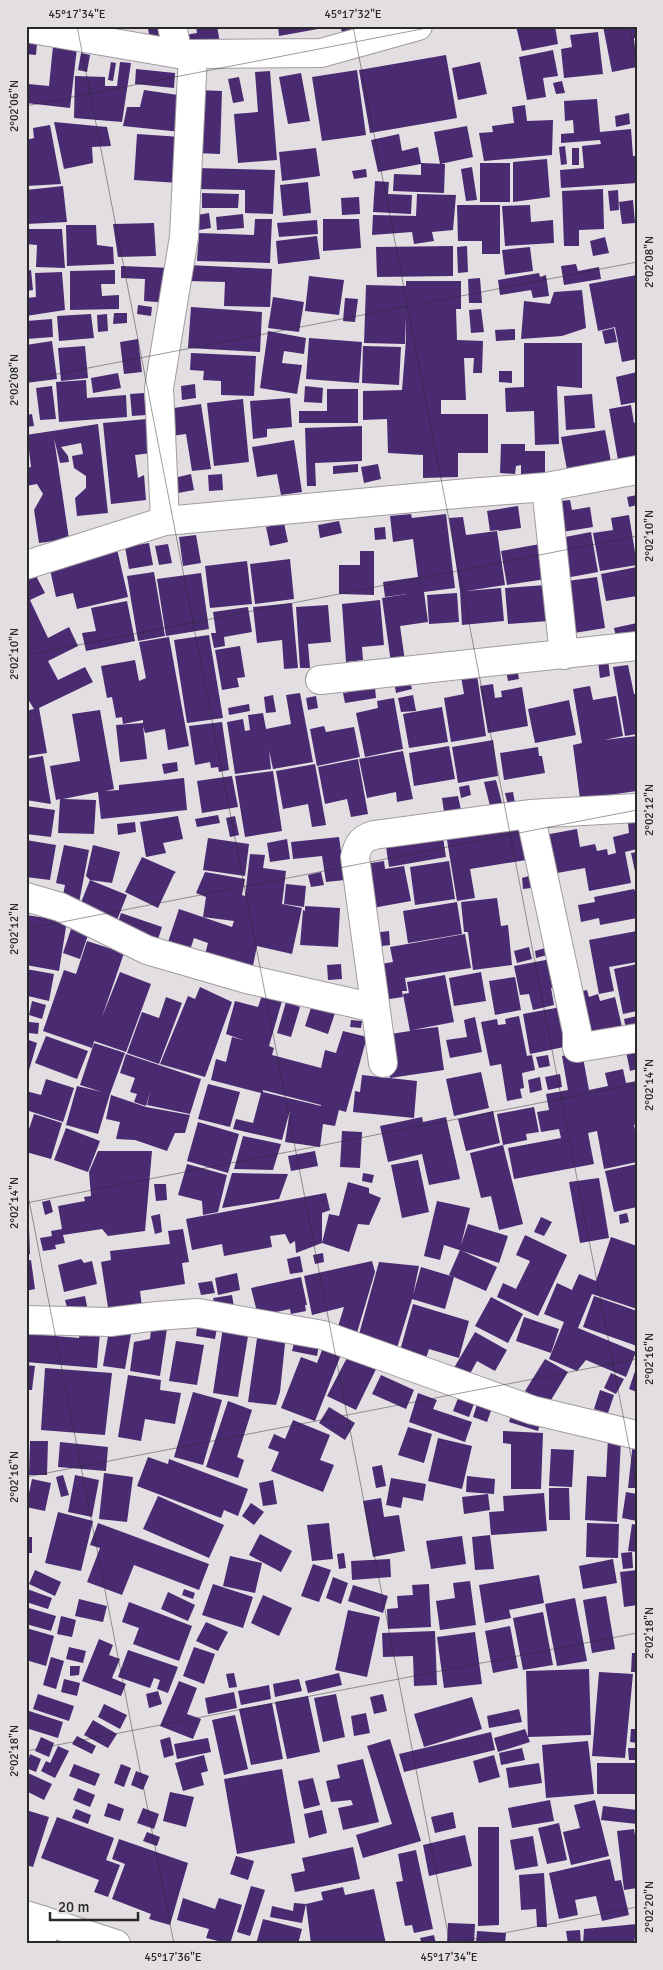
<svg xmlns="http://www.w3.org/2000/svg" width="663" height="1970" viewBox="0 0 663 1970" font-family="Signika,sans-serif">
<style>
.building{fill:#4a2b72;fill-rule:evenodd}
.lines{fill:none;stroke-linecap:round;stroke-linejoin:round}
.minor-casing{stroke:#a09ca0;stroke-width:30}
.trunk-casing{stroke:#a09ca0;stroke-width:30}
.minor{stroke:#fff;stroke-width:28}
.trunk{stroke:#fff;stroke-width:28}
.ticks{fill:none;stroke:#2a292a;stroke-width:1;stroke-opacity:0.45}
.neatline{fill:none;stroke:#2a292a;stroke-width:2}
.ticks-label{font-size:12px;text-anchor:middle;fill:#2a292a}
</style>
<rect width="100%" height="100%" fill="#e2dee2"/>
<path class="building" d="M 196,26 L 217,26 L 220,43 L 187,48 L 185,35 L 197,33 Z
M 278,26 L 317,26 L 318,29 L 279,36 Z
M 340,26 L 368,26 L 368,27 L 342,32 Z
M 516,26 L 555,26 L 558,44 L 522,51 Z
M 603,26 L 637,26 L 637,38 L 634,38 L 637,67 L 612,72 Z
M 158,27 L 160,37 L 150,39 L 148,29 Z
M 598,32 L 603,74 L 564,78 L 561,49 L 572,47 L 570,35 Z
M 26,42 L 37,43 L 36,55 L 26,54 Z
M 53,46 L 77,48 L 70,108 L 26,103 L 28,84 L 49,86 Z
M 553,50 L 558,76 L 543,78 L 546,97 L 527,100 L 519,57 Z
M 81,53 L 90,55 L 87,72 L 78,70 Z
M 446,55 L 457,118 L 370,133 L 359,70 Z
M 111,62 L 116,63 L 113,81 L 108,80 Z
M 120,62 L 131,63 L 122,122 L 74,118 L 75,76 L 105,77 L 105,86 L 117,86 Z
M 480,62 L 487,94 L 458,100 L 452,68 Z
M 136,69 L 175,73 L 174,88 L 135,84 Z
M 357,70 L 366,135 L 322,141 L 312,77 Z
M 270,71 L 277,160 L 238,163 L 234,114 L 258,112 L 255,72 Z
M 301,73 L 310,121 L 288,124 L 279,77 Z
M 239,77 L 244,101 L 233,103 L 228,79 Z
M 562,81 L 565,93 L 556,94 L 553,83 Z
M 144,90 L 185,96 L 181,132 L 123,126 L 127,107 L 140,107 Z
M 196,90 L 222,91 L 220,154 L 195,153 Z
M 597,99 L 600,132 L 631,129 L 633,156 L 637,156 L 637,183 L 561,188 L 560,170 L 584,168 L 582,146 L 601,144 L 600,140 L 561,143 L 561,134 L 574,133 L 573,120 L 565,121 L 564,101 Z
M 525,105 L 527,121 L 553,120 L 552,155 L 484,161 L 479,133 L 493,132 L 492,126 L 514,123 L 512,107 Z
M 629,113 L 630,124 L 616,127 L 615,116 Z
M 54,122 L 107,127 L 111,146 L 92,147 L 93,163 L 64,169 Z
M 50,125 L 61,184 L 26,186 L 26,140 L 34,138 L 33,128 Z
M 467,126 L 473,157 L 440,164 L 434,132 Z
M 137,134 L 181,137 L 178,183 L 134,180 Z
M 399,134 L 402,151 L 418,147 L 421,163 L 445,164 L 444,193 L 393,191 L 394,174 L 421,175 L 421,164 L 378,172 L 371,140 Z
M 565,146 L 567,164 L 561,165 L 559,147 Z
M 316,148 L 320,176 L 282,181 L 279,152 Z
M 572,148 L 579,148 L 579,165 L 572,165 Z
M 547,159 L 550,197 L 513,202 L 513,162 Z
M 480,163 L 510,163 L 510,202 L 480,202 Z
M 472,167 L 477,200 L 466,201 L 461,169 Z
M 196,168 L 275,170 L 273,214 L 245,213 L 245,190 L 196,189 Z
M 366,169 L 367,177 L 354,179 L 352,171 Z
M 375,181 L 389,182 L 388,194 L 412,195 L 411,214 L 373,212 Z
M 308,182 L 311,213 L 283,216 L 280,185 Z
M 63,186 L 67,222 L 26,224 L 26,190 Z
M 603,189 L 604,229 L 579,230 L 579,246 L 564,246 L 562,191 Z
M 618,190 L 619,210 L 610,211 L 608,191 Z
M 202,193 L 239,194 L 238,208 L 202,208 Z
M 417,194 L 456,195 L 453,230 L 432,232 L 434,241 L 414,244 L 412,232 L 372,235 L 373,215 L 416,216 Z
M 359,197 L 360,214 L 342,215 L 341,198 Z
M 633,200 L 635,223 L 622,224 L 619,202 Z
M 457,205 L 500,205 L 500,254 L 482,254 L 482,241 L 458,241 Z
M 530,205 L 531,222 L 553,220 L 554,243 L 505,246 L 502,206 Z
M 209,213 L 211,228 L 193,231 L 191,216 Z
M 243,214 L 244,228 L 217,230 L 216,217 Z
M 255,219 L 272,219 L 270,263 L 197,261 L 199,233 L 254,235 Z
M 323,219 L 359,219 L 361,248 L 323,251 Z
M 317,220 L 318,234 L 279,237 L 277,223 Z
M 154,223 L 156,256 L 118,257 L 113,224 Z
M 66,225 L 96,225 L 97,245 L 113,247 L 114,264 L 67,266 Z
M 26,229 L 62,229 L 65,268 L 36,267 L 37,245 L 26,244 Z
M 317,236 L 320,259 L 278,264 L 276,241 Z
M 605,237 L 609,253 L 593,256 L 590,241 Z
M 453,246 L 453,276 L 377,277 L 376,247 Z
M 467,246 L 468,272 L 458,273 L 457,247 Z
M 530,247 L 533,271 L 505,275 L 502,250 Z
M 576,264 L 578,271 L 599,267 L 601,279 L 564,285 L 561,266 Z
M 188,265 L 272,269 L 270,307 L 224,306 L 225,282 L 187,281 Z
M 121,266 L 171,268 L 169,303 L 144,301 L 145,279 L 121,278 Z
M 31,270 L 33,290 L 26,291 L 26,271 Z
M 115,270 L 115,284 L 101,284 L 102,296 L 119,295 L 119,309 L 70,310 L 70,271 Z
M 62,272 L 65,310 L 26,316 L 26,298 L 36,297 L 35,273 Z
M 539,273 L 540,277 L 546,275 L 549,296 L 533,298 L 531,290 L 500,295 L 498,280 Z
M 637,275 L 637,359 L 622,362 L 615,327 L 598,331 L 589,284 Z
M 309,276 L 344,280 L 339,315 L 305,311 Z
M 480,278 L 482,303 L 469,303 L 468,279 Z
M 406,281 L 461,281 L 461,309 L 456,309 L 457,340 L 483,341 L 482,373 L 473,373 L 474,358 L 464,358 L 466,400 L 441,400 L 441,414 L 488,414 L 488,453 L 458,453 L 458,477 L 423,478 L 423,455 L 388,453 L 387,419 L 363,420 L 363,391 L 402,390 L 406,340 L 406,316 L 405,344 L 364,343 L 366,285 L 406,286 Z
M 582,290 L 586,328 L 562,336 L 521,339 L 524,301 L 550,304 L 554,292 Z
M 273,297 L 304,302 L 299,332 L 268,328 Z
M 345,298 L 358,299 L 355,322 L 343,321 Z
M 138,305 L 152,307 L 151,316 L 137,314 Z
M 191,307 L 262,312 L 260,352 L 188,348 Z
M 481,309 L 484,332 L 471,333 L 469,310 Z
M 114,313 L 127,313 L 127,323 L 113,324 Z
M 91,314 L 94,338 L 59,341 L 57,316 Z
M 107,314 L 108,331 L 98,332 L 97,315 Z
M 52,319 L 53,337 L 26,339 L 26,321 Z
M 614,328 L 617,342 L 605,344 L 602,331 Z
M 515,329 L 515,340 L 496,341 L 495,330 Z
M 268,331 L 306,338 L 304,354 L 284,351 L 282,363 L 302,365 L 297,394 L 260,388 Z
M 309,338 L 362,342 L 359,383 L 306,379 Z
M 138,339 L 142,372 L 124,374 L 120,342 Z
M 52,341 L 57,379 L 26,383 L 26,345 Z
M 524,343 L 582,343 L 582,388 L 557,386 L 559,444 L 535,445 L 534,411 L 506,412 L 505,388 L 524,387 Z
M 85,346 L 88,378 L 61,381 L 58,348 Z
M 363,346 L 401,347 L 399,385 L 362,383 Z
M 191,353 L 256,356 L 254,396 L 221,395 L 221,381 L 203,380 L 204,371 L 190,370 Z
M 499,371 L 512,371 L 512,383 L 499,382 Z
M 637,372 L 637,402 L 621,405 L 616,377 Z
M 118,373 L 121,388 L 93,393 L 91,378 Z
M 86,380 L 87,398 L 126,395 L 127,417 L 59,422 L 56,382 Z
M 195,384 L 196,398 L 182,400 L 181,386 Z
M 52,386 L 56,419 L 40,420 L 36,388 Z
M 305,386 L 323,388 L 322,403 L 304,402 Z
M 327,389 L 358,389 L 358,423 L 299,423 L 299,411 L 327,411 Z
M 144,393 L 146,415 L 132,416 L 130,394 Z
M 592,394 L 595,428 L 566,430 L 564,396 Z
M 290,398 L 292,427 L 267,429 L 267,437 L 253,439 L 250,401 Z
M 243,399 L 249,462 L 214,466 L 207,403 Z
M 201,404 L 211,469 L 192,471 L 186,434 L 171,436 L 167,409 Z
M 631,405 L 634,423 L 637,422 L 637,457 L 618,460 L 609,409 Z
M 32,414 L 34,426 L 26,427 L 26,415 Z
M 147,419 L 151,453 L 135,455 L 138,478 L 144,475 L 146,500 L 111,504 L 103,423 Z
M 98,424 L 108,513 L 77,516 L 75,498 L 86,488 L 86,476 L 74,468 L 72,456 L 83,454 L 81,443 L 61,447 L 68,456 L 69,462 L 60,463 L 54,438 L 69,539 L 39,543 L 34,510 L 43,494 L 37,484 L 26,486 L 26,468 L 31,467 L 29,450 L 26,450 L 26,435 Z
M 362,426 L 362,461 L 315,463 L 316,486 L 307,486 L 305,428 Z
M 605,430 L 611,462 L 567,470 L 561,437 Z
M 294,440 L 302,492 L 281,495 L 277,474 L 257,477 L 252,447 Z
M 501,444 L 525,444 L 525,451 L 545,451 L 545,476 L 521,475 L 521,465 L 516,466 L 515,474 L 500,473 Z
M 358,464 L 358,472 L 333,474 L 333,466 Z
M 378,464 L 381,479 L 364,483 L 361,467 Z
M 191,474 L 194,490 L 173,494 L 170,479 Z
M 222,474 L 223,490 L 209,491 L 208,475 Z
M 637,495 L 637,505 L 629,507 L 627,497 Z
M 570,500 L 572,510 L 590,507 L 593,527 L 556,533 L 552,502 Z
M 518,506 L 521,528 L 499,531 L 498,530 L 490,531 L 487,511 Z
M 411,514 L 412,518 L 446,514 L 455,588 L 424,592 L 428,622 L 400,626 L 405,661 L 391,663 L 382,598 L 407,594 L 385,597 L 383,582 L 418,577 L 413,539 L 393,542 L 390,516 Z
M 629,515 L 637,565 L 600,571 L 593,533 L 613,530 L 611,518 Z
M 463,517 L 466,535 L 497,531 L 505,585 L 466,591 L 501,588 L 504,621 L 462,625 L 460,591 L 449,518 Z
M 339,521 L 342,533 L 320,538 L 318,525 Z
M 284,523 L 288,542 L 270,546 L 266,527 Z
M 385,527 L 386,539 L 375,540 L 374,528 Z
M 591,532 L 598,572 L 560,579 L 560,538 Z
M 196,535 L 201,563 L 183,566 L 179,537 Z
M 149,543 L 153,565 L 129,569 L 125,547 Z
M 168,544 L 172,563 L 159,565 L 155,546 Z
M 540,544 L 546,579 L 507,585 L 501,551 Z
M 117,549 L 128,597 L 77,609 L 73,593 L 56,597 L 49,565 Z
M 360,551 L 374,551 L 374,595 L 339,594 L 339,565 L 360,565 Z
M 290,559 L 294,599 L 255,604 L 250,564 Z
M 247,561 L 252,604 L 210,608 L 205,566 Z
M 637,567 L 637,596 L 606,601 L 601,574 Z
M 34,572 L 45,593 L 30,600 L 48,638 L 69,627 L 78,646 L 48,661 L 58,680 L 85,667 L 93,682 L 39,708 L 47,753 L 26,756 L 26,711 L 34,709 L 26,696 L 26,576 Z
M 154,572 L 165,636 L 138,641 L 127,576 Z
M 201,573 L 209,629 L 166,636 L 157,579 Z
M 597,577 L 605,628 L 568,634 L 560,582 Z
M 546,585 L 549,621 L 508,624 L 505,588 Z
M 457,593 L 459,622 L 429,624 L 427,595 Z
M 380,600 L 384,645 L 362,647 L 363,660 L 346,662 L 342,604 Z
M 127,601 L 135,641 L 86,651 L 82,633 L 96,631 L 91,608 Z
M 292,603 L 298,668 L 284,669 L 282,640 L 257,643 L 253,607 Z
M 328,605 L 331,642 L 308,644 L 310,668 L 300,668 L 296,607 Z
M 248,607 L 252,632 L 224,637 L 225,646 L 214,648 L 211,633 L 216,633 L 213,612 Z
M 637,623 L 637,640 L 618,645 L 614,628 Z
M 209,635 L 223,718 L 187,723 L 174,640 Z
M 169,637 L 189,746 L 168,750 L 165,729 L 145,733 L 143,726 L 147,759 L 120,762 L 116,725 L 143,723 L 143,720 L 123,724 L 122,717 L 116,718 L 112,697 L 107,698 L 101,666 L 135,660 L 139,681 L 146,678 L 139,642 Z
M 240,646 L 245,677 L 237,678 L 239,687 L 222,690 L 215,650 Z
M 608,659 L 610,676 L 600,678 L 598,661 Z
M 628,665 L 634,694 L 637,694 L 637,734 L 625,736 L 613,667 Z
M 476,668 L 486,736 L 451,742 L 444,698 L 464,694 L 460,671 Z
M 517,668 L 519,679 L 508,681 L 506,670 Z
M 409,678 L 412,689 L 396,693 L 394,681 Z
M 493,684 L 495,698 L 502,697 L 501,691 L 522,687 L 528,726 L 488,733 L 480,686 Z
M 590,686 L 593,700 L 616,696 L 623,736 L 604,740 L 637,736 L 637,791 L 580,799 L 573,745 L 582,743 L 573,689 Z
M 375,688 L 376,698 L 345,703 L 343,693 Z
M 300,693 L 313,762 L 273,769 L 269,750 L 271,769 L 235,774 L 227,722 L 243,719 L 245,731 L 250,730 L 248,715 L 263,713 L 266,729 L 291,724 L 286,695 Z
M 273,695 L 276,712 L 266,713 L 264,697 Z
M 413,695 L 416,711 L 401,712 L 398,698 Z
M 316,696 L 318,708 L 308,710 L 306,698 Z
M 394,698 L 403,749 L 365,757 L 356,713 L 378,708 L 377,701 Z
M 569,700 L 576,735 L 535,743 L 528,709 Z
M 249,704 L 250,711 L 229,715 L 228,708 Z
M 442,707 L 448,742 L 409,748 L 403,714 Z
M 100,710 L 114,789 L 105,791 L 119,790 L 119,785 L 184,778 L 187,810 L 101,819 L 98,792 L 63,799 L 96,800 L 94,834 L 58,833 L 60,799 L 56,800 L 50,766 L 80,761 L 72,714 Z
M 222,722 L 229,770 L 219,772 L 218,767 L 211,768 L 210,762 L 195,765 L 189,726 Z
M 324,726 L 326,732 L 354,727 L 360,757 L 317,766 L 310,729 Z
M 493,740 L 498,776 L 458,783 L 452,747 Z
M 449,746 L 455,779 L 414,786 L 409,753 Z
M 538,747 L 539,756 L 542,756 L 545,773 L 504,780 L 500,753 Z
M 403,751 L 413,799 L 397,802 L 396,792 L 367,798 L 359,759 Z
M 43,756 L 51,804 L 26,800 L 26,759 Z
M 358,759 L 368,814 L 351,817 L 347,799 L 325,804 L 318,767 Z
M 177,762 L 178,771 L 164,774 L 162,764 Z
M 315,764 L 326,825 L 312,827 L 308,804 L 283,809 L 276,771 Z
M 273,771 L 282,831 L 245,837 L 235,776 Z
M 232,776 L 238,807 L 202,813 L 197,781 Z
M 496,780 L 502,803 L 490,806 L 484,782 Z
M 469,785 L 471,795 L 461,798 L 459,787 Z
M 513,792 L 515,803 L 508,805 L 505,793 Z
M 458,796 L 461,810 L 444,812 L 442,798 Z
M 26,806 L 55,810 L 51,837 L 26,834 Z
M 218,815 L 220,823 L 197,827 L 195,819 Z
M 178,816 L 183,839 L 163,843 L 166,853 L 146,857 L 140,822 Z
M 235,816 L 239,835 L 230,837 L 226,818 Z
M 135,822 L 136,832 L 118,835 L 117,824 Z
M 520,822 L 526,860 L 470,869 L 475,898 L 457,901 L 446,834 Z
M 637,822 L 637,849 L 625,852 L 631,883 L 589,891 L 585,868 L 546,875 L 539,836 L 577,829 L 580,847 L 595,844 L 597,851 L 607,849 L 608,855 L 616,853 L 613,837 L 629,833 L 628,823 Z
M 442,831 L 446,857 L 389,867 L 385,840 Z
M 339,837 L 345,880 L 326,882 L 322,856 L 293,859 L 291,842 Z
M 208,838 L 249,844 L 245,876 L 203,870 Z
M 287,839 L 290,859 L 270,862 L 267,843 Z
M 26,840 L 56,845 L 50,880 L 26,877 Z
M 64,845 L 89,850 L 78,908 L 61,905 L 65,885 L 56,883 Z
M 93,845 L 120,852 L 112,883 L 90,880 L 86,876 Z
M 637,852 L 637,876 L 636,876 L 631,853 Z
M 250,854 L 265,855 L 263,868 L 286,871 L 282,904 L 302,908 L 292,954 L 257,946 L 251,976 L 205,954 L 208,943 L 194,938 L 187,959 L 165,951 L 179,909 L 232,927 L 234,921 L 203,917 L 206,897 L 196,893 L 205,872 L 245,879 L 242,895 L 245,896 Z
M 142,857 L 176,872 L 174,874 L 158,908 L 125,892 Z
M 384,861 L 385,869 L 404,866 L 411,901 L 367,909 L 359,865 Z
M 449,861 L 455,899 L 415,905 L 410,867 Z
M 321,872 L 324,885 L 311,887 L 308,875 Z
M 529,876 L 531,888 L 523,889 L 522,878 Z
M 90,880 L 127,895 L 115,925 L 78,910 Z
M 286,884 L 306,886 L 304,907 L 284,904 Z
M 634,889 L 637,895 L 637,918 L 600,925 L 599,918 L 581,922 L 578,905 L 595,902 L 594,897 Z
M 497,898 L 501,926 L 508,925 L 512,965 L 473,970 L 468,932 L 464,932 L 461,902 Z
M 457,902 L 462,934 L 408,943 L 403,911 Z
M 305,906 L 340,908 L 338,947 L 300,945 L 303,910 L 305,911 Z
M 121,913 L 162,927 L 157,942 L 116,928 Z
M 26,915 L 67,921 L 59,971 L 26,965 Z
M 73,923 L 90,929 L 80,959 L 63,953 Z
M 389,931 L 390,945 L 359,949 L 357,935 Z
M 637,931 L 637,962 L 609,967 L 614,991 L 599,994 L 589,940 Z
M 465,934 L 471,968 L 405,978 L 407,991 L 402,991 L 403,997 L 383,1000 L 361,967 L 393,962 L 390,947 Z
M 87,941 L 124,953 L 102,1017 L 120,972 L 151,984 L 126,1052 L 94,1041 L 92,1048 L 43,1031 L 64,970 L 76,974 Z
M 529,947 L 532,959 L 517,963 L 514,951 Z
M 545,948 L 547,955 L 536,958 L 535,951 Z
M 551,959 L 556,987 L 551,988 L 554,1005 L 533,1010 L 529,994 L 520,995 L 514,966 Z
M 341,964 L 342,979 L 328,980 L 327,965 Z
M 637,964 L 637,1011 L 623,1014 L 614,969 Z
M 26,969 L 54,974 L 49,1001 L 28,996 L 26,1000 Z
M 481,972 L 486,1001 L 454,1006 L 449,978 Z
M 445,975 L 454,1022 L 412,1030 L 438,1027 L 444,1070 L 390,1078 L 384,1035 L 410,1031 L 403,994 L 409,993 L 407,982 Z
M 515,977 L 521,1010 L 495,1015 L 489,981 Z
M 200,987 L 232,1002 L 205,1077 L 160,1064 L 188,996 L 195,999 Z
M 587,990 L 589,997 L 598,994 L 600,1001 L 615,997 L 623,1031 L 581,1041 L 570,994 Z
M 262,995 L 282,1001 L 269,1046 L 274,1048 L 272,1055 L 321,1068 L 325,1050 L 336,1053 L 343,1031 L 367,1037 L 346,1112 L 339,1110 L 335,1126 L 323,1124 L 320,1147 L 285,1142 L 290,1110 L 282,1140 L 233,1129 L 236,1119 L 253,1123 L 261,1093 L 211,1080 L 216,1059 L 226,1062 L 232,1037 L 243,1040 L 226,1034 L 235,1001 L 258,1007 ZM 263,1090 L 321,1105 L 321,1106 L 263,1092 Z
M 166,997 L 182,1003 L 159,1064 L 127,1053 L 142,1012 L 159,1018 Z
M 32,1001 L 46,1005 L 42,1019 L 29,1015 Z
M 286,1002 L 300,1007 L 291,1037 L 277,1033 Z
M 312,1005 L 335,1013 L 328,1034 L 305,1026 Z
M 561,1007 L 569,1046 L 530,1054 L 523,1014 Z
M 519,1016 L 527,1056 L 532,1055 L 535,1070 L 522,1073 L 524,1088 L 520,1089 L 522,1098 L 507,1101 L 501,1064 L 490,1066 L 481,1022 L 497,1019 L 498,1025 L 506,1024 L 505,1019 Z
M 637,1016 L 637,1033 L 627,1035 L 624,1019 Z
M 475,1017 L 482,1052 L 450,1058 L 446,1040 L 467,1037 L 464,1020 Z
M 351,1020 L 362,1021 L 361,1028 L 350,1027 Z
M 29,1022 L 39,1023 L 38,1034 L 29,1033 Z
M 46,1036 L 88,1051 L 77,1079 L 35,1063 Z
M 26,1039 L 37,1043 L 27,1077 L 26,1077 Z
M 94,1043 L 125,1053 L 110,1094 L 98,1134 L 66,1125 L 77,1086 L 102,1092 L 80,1085 Z
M 625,1046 L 637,1047 L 637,1069 L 630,1071 Z
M 582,1052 L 589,1090 L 608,1086 L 605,1073 L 623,1069 L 626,1083 L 637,1081 L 637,1124 L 634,1125 L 637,1139 L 637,1162 L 604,1169 L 597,1131 L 588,1133 L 594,1164 L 514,1179 L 508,1148 L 561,1138 L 559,1129 L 541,1132 L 537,1112 L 549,1110 L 546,1094 L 568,1090 L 562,1056 Z
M 126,1054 L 201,1079 L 190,1114 L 147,1105 L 150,1092 L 146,1106 L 134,1102 L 137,1094 L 130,1092 L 135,1078 L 120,1073 Z
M 548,1055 L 550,1066 L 539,1068 L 536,1057 Z
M 481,1072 L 489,1108 L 454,1116 L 446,1079 Z
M 560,1074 L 562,1087 L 548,1090 L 545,1077 Z
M 362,1075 L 417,1081 L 414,1118 L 353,1112 L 355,1091 L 360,1092 Z
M 540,1077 L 542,1090 L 530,1093 L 528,1080 Z
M 46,1079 L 74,1088 L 63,1122 L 26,1110 L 26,1091 L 41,1095 Z
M 208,1084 L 240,1092 L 230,1127 L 198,1119 Z
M 111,1095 L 146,1107 L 190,1115 L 185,1133 L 175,1133 L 167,1151 L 135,1140 L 116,1139 L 120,1122 L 106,1119 Z
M 534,1107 L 539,1132 L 526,1134 L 527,1140 L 503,1145 L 497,1114 Z
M 493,1111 L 500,1143 L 466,1151 L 458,1119 Z
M 34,1114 L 62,1123 L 51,1159 L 26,1152 L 26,1138 Z
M 422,1117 L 423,1122 L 446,1117 L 460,1179 L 429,1185 L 422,1154 L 388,1162 L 380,1126 Z
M 198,1122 L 239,1134 L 228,1173 L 187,1161 Z
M 66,1128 L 100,1141 L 88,1172 L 54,1160 Z
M 342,1131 L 362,1132 L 360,1168 L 340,1167 Z
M 243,1136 L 281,1144 L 273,1170 L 234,1169 Z
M 503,1145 L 523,1224 L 499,1230 L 491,1196 L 481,1198 L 470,1153 Z
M 98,1151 L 152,1151 L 145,1231 L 108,1236 L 102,1229 L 63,1235 L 65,1243 L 55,1245 L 56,1249 L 43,1251 L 40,1238 L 52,1236 L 51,1231 L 62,1229 L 58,1206 L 85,1201 L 84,1197 L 91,1196 L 89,1172 Z
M 315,1151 L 318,1166 L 291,1171 L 288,1156 Z
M 418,1160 L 429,1212 L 402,1218 L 391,1165 Z
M 187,1164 L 227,1175 L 218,1212 L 203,1215 L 202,1201 L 178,1195 Z
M 637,1164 L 637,1207 L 614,1212 L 605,1171 Z
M 232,1173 L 288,1174 L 279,1199 L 222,1208 Z
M 363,1173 L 374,1175 L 372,1183 L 362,1181 Z
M 599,1178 L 609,1238 L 580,1243 L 569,1182 Z
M 348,1182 L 369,1188 L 369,1193 L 381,1198 L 369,1225 L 358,1224 L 349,1252 L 322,1243 L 329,1214 L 339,1216 Z
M 154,1184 L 166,1184 L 167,1200 L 156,1201 Z
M 326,1193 L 330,1210 L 322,1213 L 322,1243 L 296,1253 L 295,1241 L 290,1244 L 285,1234 L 270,1236 L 272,1247 L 224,1256 L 222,1244 L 192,1250 L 186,1219 Z
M 50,1200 L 53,1212 L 45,1215 L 42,1202 Z
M 437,1201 L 470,1208 L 461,1245 L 468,1224 L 508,1236 L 499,1263 L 444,1245 L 440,1260 L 424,1256 Z
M 627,1213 L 629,1222 L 620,1224 L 619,1215 Z
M 160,1214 L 162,1232 L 155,1234 L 151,1216 Z
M 541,1217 L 552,1222 L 544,1236 L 534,1232 Z
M 26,1228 L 29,1228 L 30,1254 L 26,1255 Z
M 183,1229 L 189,1262 L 182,1263 L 185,1284 L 140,1291 L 143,1315 L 110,1320 L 101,1262 L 111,1260 L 110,1251 L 170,1244 L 168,1231 Z
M 525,1235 L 567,1255 L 538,1316 L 497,1297 L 503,1283 L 516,1289 L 530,1261 L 516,1255 Z
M 611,1237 L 637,1246 L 637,1309 L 592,1294 L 578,1328 L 636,1352 L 626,1377 L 586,1360 L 577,1371 L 549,1359 L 564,1322 L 544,1314 L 557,1283 L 572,1290 L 579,1274 L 596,1281 Z
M 460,1250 L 497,1267 L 486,1291 L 454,1277 L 445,1309 L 412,1299 L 397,1348 L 358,1338 L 379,1262 L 419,1266 L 413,1295 L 421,1267 L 454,1277 L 449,1275 Z
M 323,1253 L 324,1262 L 315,1264 L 313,1255 Z
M 300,1256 L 303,1272 L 290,1274 L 287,1259 Z
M 81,1259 L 84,1263 L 92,1261 L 97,1284 L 64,1292 L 58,1265 Z
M 31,1260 L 35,1289 L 26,1291 L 26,1261 Z
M 372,1261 L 375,1272 L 356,1336 L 337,1330 L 344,1307 L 312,1315 L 304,1276 Z
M 237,1273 L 240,1290 L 218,1295 L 215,1278 Z
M 301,1277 L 307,1305 L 305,1305 L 306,1311 L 291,1314 L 290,1309 L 258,1316 L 251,1288 Z
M 212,1281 L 215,1293 L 201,1295 L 198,1283 Z
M 232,1295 L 234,1307 L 216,1311 L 213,1298 Z
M 85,1296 L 88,1311 L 69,1315 L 65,1300 Z
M 594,1296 L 637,1311 L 637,1346 L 583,1327 Z
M 491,1297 L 523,1314 L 508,1343 L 475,1326 Z
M 413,1304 L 469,1321 L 459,1358 L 429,1349 L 424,1365 L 398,1358 Z
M 524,1317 L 559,1329 L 551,1353 L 516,1341 Z
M 198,1319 L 218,1322 L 215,1339 L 196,1336 Z
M 152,1320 L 168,1322 L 160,1376 L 130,1371 L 134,1342 L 150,1339 Z
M 44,1327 L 44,1335 L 79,1338 L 80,1330 L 100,1332 L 97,1368 L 26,1362 L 26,1329 Z
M 223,1327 L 249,1330 L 238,1397 L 213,1393 Z
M 109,1330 L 131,1334 L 125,1369 L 103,1366 Z
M 258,1331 L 286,1334 L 280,1392 L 276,1405 L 248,1402 Z
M 475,1332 L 507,1350 L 495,1371 L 477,1361 L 466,1381 L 451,1373 Z
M 296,1335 L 320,1339 L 317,1356 L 292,1351 Z
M 326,1340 L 344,1347 L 315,1421 L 281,1408 L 301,1357 L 317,1363 Z
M 176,1341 L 204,1345 L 197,1385 L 169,1381 Z
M 351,1350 L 379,1363 L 356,1410 L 327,1396 Z
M 545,1359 L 568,1372 L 548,1405 L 525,1391 Z
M 26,1365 L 35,1366 L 32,1390 L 26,1390 Z
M 45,1368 L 112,1373 L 105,1435 L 41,1430 Z
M 636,1368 L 637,1368 L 637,1392 L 629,1389 Z
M 611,1373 L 624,1379 L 616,1394 L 604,1388 Z
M 128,1375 L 161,1380 L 160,1390 L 181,1393 L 175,1424 L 145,1419 L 141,1441 L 118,1437 Z
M 381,1375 L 414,1390 L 406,1409 L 372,1394 Z
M 462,1388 L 478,1393 L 469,1417 L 453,1411 Z
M 600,1390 L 614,1395 L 608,1413 L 594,1409 Z
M 193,1392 L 222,1400 L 203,1465 L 174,1457 Z
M 418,1393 L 437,1400 L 433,1409 L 472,1422 L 465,1442 L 409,1422 Z
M 480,1395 L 495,1400 L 487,1422 L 473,1417 Z
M 228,1401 L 252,1410 L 237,1457 L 244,1460 L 238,1478 L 206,1467 Z
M 329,1407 L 355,1423 L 345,1440 L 319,1423 Z
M 513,1409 L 542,1417 L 538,1431 L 509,1422 Z
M 293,1420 L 330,1435 L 320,1460 L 334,1465 L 323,1492 L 271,1471 L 279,1452 L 268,1448 L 274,1434 L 285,1439 Z
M 408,1427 L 432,1434 L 424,1463 L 398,1455 Z
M 503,1431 L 543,1433 L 541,1489 L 511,1489 L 511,1444 L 503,1443 Z
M 438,1438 L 472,1446 L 462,1489 L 428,1481 Z
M 608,1438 L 621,1439 L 617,1522 L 585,1520 L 587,1476 L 606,1477 Z
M 30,1441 L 48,1441 L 47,1475 L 29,1475 Z
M 60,1442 L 108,1447 L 106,1471 L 58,1467 Z
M 633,1442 L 637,1443 L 637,1488 L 628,1488 Z
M 551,1449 L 574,1450 L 572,1487 L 549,1486 Z
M 148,1457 L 168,1464 L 169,1459 L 248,1489 L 238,1516 L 224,1510 L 221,1518 L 137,1486 Z
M 382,1465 L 386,1486 L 376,1488 L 372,1467 Z
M 104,1473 L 133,1477 L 127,1522 L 99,1519 Z
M 63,1475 L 69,1495 L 61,1497 L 56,1477 Z
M 75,1475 L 99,1480 L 92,1517 L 68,1512 Z
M 467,1476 L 495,1479 L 494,1494 L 466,1492 Z
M 391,1478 L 426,1484 L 423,1501 L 403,1497 L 401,1508 L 386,1505 Z
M 32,1479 L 51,1483 L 45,1511 L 26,1507 Z
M 273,1480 L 277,1504 L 263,1506 L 259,1483 Z
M 549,1488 L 569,1488 L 570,1520 L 549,1520 Z
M 626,1492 L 637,1494 L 637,1521 L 622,1518 Z
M 544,1493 L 547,1531 L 491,1535 L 489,1512 L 504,1511 L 503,1496 Z
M 488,1494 L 490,1510 L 464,1514 L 462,1497 Z
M 158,1496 L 224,1525 L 209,1558 L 143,1529 Z
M 381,1498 L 384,1517 L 399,1515 L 405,1551 L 373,1557 L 363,1501 Z
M 251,1503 L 264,1512 L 254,1525 L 242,1516 Z
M 58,1512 L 93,1521 L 81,1571 L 45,1563 Z
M 98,1523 L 209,1564 L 199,1590 L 134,1565 L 122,1595 L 87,1582 L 100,1548 L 90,1545 Z
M 329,1523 L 333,1559 L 312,1561 L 307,1525 Z
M 587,1523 L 619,1524 L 618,1558 L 586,1557 Z
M 632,1524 L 637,1525 L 637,1552 L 628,1551 Z
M 260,1534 L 292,1551 L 281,1572 L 249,1555 Z
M 490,1535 L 494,1569 L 475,1570 L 472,1537 Z
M 462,1536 L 466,1564 L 431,1569 L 426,1541 Z
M 26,1537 L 32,1537 L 32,1553 L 26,1553 Z
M 632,1552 L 633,1568 L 623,1569 L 621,1553 Z
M 344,1553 L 346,1568 L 339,1569 L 337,1554 Z
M 230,1556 L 262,1563 L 255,1593 L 223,1586 Z
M 390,1559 L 391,1577 L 352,1580 L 351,1561 Z
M 613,1559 L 617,1583 L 583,1589 L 579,1566 Z
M 313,1564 L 331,1570 L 319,1602 L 301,1596 Z
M 35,1570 L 61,1582 L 55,1596 L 29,1584 Z
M 637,1570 L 637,1605 L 624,1607 L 620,1572 Z
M 539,1575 L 544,1603 L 509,1610 L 511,1618 L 485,1623 L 479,1585 Z
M 333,1577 L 348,1583 L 341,1604 L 326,1598 Z
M 470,1581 L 476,1625 L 440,1630 L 436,1601 L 455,1598 L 453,1583 Z
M 213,1584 L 253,1597 L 243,1628 L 202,1615 Z
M 429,1584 L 431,1627 L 388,1629 L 387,1609 L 398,1608 L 397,1596 L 413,1595 L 412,1585 Z
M 353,1585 L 388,1596 L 383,1613 L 348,1601 Z
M 27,1589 L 52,1598 L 48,1609 L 26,1602 Z
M 184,1589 L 195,1593 L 193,1599 L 182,1595 Z
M 168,1592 L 195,1605 L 188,1621 L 161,1609 Z
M 263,1595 L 292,1608 L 279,1636 L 251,1623 Z
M 606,1596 L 615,1649 L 592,1653 L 583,1600 Z
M 575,1598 L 587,1661 L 557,1666 L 545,1604 Z
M 79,1599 L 107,1606 L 103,1622 L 75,1616 Z
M 129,1602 L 192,1626 L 179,1661 L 133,1644 L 139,1628 L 122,1622 Z
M 26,1607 L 56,1616 L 51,1631 L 26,1624 Z
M 348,1610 L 380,1617 L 367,1677 L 335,1670 Z
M 543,1612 L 553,1665 L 523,1670 L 513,1618 Z
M 61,1616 L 76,1620 L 72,1637 L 57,1634 Z
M 206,1622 L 228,1632 L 218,1651 L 196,1641 Z
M 510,1626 L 518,1668 L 493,1673 L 485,1631 Z
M 26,1628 L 54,1636 L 46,1666 L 26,1660 Z
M 435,1631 L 437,1685 L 414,1686 L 413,1656 L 383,1657 L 382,1633 Z
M 475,1632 L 482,1684 L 444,1688 L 437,1637 Z
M 99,1639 L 113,1645 L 109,1655 L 120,1659 L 112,1678 L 126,1684 L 121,1696 L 82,1681 Z
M 69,1647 L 86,1651 L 83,1663 L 66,1659 Z
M 194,1647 L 215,1654 L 204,1684 L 183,1676 Z
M 128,1650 L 178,1667 L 168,1693 L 157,1689 L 160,1680 L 154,1678 L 150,1688 L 118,1677 Z
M 632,1653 L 637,1653 L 637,1672 L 631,1672 Z
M 51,1657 L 64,1661 L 56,1689 L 43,1685 Z
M 70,1666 L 80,1666 L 79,1675 L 70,1676 Z
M 589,1669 L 591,1735 L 528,1737 L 526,1671 Z
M 599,1672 L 633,1674 L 625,1758 L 592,1756 Z
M 234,1673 L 237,1687 L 229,1688 L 226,1674 Z
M 339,1673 L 342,1685 L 308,1693 L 305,1681 Z
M 64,1679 L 80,1683 L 77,1696 L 61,1692 Z
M 299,1679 L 302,1691 L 275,1697 L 273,1684 Z
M 179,1681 L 197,1688 L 187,1714 L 201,1719 L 193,1739 L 160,1726 Z
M 269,1685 L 271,1699 L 241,1705 L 238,1691 Z
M 158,1691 L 162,1704 L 149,1708 L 146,1694 Z
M 234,1692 L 237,1708 L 208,1714 L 205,1698 Z
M 38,1694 L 74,1706 L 69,1721 L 33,1709 Z
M 336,1694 L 345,1737 L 323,1742 L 314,1698 Z
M 383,1694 L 387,1711 L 374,1714 L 370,1697 Z
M 308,1696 L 320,1752 L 287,1759 L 275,1702 Z
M 472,1697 L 482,1729 L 424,1747 L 414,1714 Z
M 272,1703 L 283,1759 L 251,1765 L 239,1709 Z
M 104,1704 L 127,1715 L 120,1729 L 98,1717 Z
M 519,1709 L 522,1722 L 489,1728 L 487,1716 Z
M 26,1710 L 63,1722 L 58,1738 L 26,1728 Z
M 366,1713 L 370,1733 L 354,1736 L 351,1716 Z
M 235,1715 L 248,1769 L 224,1775 L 212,1720 Z
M 93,1720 L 117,1734 L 108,1748 L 84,1735 Z
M 525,1729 L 530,1742 L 498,1752 L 494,1738 Z
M 631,1729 L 637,1729 L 637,1743 L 630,1742 Z
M 491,1732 L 495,1750 L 404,1772 L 399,1754 Z
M 77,1736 L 96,1746 L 92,1754 L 72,1744 Z
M 41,1737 L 54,1743 L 49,1757 L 35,1751 Z
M 170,1737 L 174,1755 L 164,1758 L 160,1740 Z
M 208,1738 L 211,1752 L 177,1759 L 174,1744 Z
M 390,1739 L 421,1841 L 363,1858 L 356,1835 L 392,1824 L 367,1746 Z
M 588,1741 L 594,1794 L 546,1798 L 542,1745 Z
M 58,1746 L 69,1751 L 55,1778 L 41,1771 L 46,1761 L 50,1763 Z
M 522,1748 L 525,1760 L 501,1765 L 499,1753 Z
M 628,1748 L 637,1748 L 637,1760 L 629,1760 Z
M 30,1754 L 41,1759 L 36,1772 L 26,1768 Z
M 204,1755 L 208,1771 L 201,1773 L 204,1785 L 183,1791 L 175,1763 Z
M 494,1755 L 500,1777 L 479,1783 L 473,1761 Z
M 363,1759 L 379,1822 L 343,1830 L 338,1808 L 353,1805 L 351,1800 L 331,1802 L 326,1781 L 340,1778 L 337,1765 Z
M 539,1763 L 542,1783 L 509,1788 L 506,1768 Z
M 597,1763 L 637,1763 L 637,1794 L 597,1794 Z
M 74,1764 L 100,1774 L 95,1786 L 69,1776 Z
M 121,1764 L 131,1768 L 124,1787 L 114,1783 Z
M 282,1769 L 295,1843 L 237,1854 L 224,1779 Z
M 136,1771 L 149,1776 L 143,1790 L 131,1785 Z
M 28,1773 L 52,1784 L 44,1800 L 26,1791 Z
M 313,1778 L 320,1805 L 304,1809 L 298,1781 Z
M 78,1788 L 95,1795 L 90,1807 L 73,1800 Z
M 170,1792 L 194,1797 L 186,1827 L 163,1821 Z
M 550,1800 L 554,1821 L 512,1828 L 508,1808 Z
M 595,1800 L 609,1856 L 571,1865 L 563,1832 L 580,1828 L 574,1805 Z
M 108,1803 L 124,1809 L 120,1821 L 104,1816 Z
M 603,1806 L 637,1810 L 637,1824 L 601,1820 Z
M 143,1808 L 159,1814 L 154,1829 L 137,1823 Z
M 76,1809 L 91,1815 L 88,1824 L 72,1818 Z
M 26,1810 L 49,1817 L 33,1867 L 26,1865 Z
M 322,1810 L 327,1833 L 309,1838 L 304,1814 Z
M 453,1812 L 456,1828 L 435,1833 L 431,1817 Z
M 57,1817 L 114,1838 L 106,1860 L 120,1865 L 108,1897 L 94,1892 L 99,1880 L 41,1858 Z
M 559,1823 L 567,1860 L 547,1864 L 538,1828 Z
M 478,1827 L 499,1827 L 499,1925 L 478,1926 Z
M 634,1829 L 637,1849 L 637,1888 L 624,1890 L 617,1831 Z
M 147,1832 L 160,1837 L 157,1846 L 143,1841 Z
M 465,1835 L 472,1866 L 429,1876 L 423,1845 Z
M 533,1836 L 538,1866 L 515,1870 L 510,1840 Z
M 119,1839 L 188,1863 L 170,1925 L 149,1919 L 151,1914 L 112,1899 L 125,1864 L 112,1859 Z
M 353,1847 L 360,1879 L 295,1892 L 291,1874 L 305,1871 L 302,1858 Z
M 416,1850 L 433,1929 L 414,1933 L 412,1925 L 405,1926 L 396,1882 L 403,1881 L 398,1854 Z
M 236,1856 L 254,1861 L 248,1880 L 230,1874 Z
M 610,1859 L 615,1881 L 621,1880 L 629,1915 L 602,1921 L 596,1896 L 575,1900 L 578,1915 L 559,1919 L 549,1873 Z
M 544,1873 L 547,1927 L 537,1927 L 536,1909 L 521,1910 L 519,1875 Z
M 251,1886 L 265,1890 L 250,1936 L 237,1932 Z
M 343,1887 L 345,1895 L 374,1889 L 386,1944 L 311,1944 L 306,1904 L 302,1923 L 270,1917 L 272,1906 L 293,1911 L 294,1903 L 306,1904 L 323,1900 L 321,1892 Z
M 183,1898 L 215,1909 L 219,1898 L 242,1905 L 230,1944 L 206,1938 L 209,1929 L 177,1920 Z
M 263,1919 L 302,1929 L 298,1944 L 256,1944 Z
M 448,1923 L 475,1924 L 474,1944 L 447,1944 Z
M 637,1924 L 634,1944 L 583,1944 L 584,1929 Z
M 580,1930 L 581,1944 L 568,1944 L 566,1931 Z
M 477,1931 L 506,1933 L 505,1944 L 476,1944 Z
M 434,1935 L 436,1944 L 422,1944 L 420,1938 Z"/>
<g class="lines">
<defs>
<path id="minor" d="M 172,26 L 178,54
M 26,28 L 178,54 L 193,54 L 321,53 L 418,26
M 546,487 L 564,655
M 165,521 L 159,388 L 184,237 L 193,54
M 26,565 L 165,521 L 468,493 L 546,487 L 637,470
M 320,680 L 637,646
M 530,814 L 577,1032 L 577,1048 L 637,1038
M 26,897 L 60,907 L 147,950 L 247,979 L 375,1008
M 383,1063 L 355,857 C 358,844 361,839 374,835 L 530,814 L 637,808
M 26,1320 L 110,1322 L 157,1316 L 198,1313 L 323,1335 L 532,1410 L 637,1435
M 42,1920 L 42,1944"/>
<path id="trunk" d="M 26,1915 L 116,1944"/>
</defs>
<use href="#minor" class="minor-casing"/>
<use href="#trunk" class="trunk-casing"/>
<use href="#minor" class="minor"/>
<use href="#trunk" class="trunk"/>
</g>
<path class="ticks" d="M 77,26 L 450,1944M 353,26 L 637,1487M 629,26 L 637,68M 26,106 L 437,26M 26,380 L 637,262M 26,655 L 637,536M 26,929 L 637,810M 26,1185 L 174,1944M 26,1203 L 637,1084M 26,1477 L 637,1359M 26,1751 L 637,1633M 448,1944 L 637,1907"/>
<rect width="663" height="1970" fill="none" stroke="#e2dee2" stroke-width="55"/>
<path d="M50 1912v8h88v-8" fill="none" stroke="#2a292a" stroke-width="2.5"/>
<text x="58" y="1912" font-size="15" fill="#2a292a" stroke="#e2dee2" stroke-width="4" paint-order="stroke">20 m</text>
<rect x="28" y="28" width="608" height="1914" class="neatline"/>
<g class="ticks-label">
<text x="77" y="18">45°17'34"E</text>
<text x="353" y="18">45°17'32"E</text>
<text transform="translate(14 106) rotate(-90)" y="4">2°02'06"N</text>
<text transform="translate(649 262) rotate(-90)" y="4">2°02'08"N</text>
<text transform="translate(14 380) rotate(-90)" y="4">2°02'08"N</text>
<text transform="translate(649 536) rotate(-90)" y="4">2°02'10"N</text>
<text transform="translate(14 654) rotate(-90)" y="4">2°02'10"N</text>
<text transform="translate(649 810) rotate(-90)" y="4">2°02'12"N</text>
<text transform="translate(14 929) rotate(-90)" y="4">2°02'12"N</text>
<text transform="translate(649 1085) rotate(-90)" y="4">2°02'14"N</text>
<text transform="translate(14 1203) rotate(-90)" y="4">2°02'14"N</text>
<text transform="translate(649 1359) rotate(-90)" y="4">2°02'16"N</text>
<text transform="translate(14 1477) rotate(-90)" y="4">2°02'16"N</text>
<text transform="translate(649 1633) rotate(-90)" y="4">2°02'18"N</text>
<text transform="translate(14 1751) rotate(-90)" y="4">2°02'18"N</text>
<text transform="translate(649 1907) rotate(-90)" y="4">2°02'20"N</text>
<text x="173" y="1961">45°17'36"E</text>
<text x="449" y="1961">45°17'34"E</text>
</g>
</svg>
